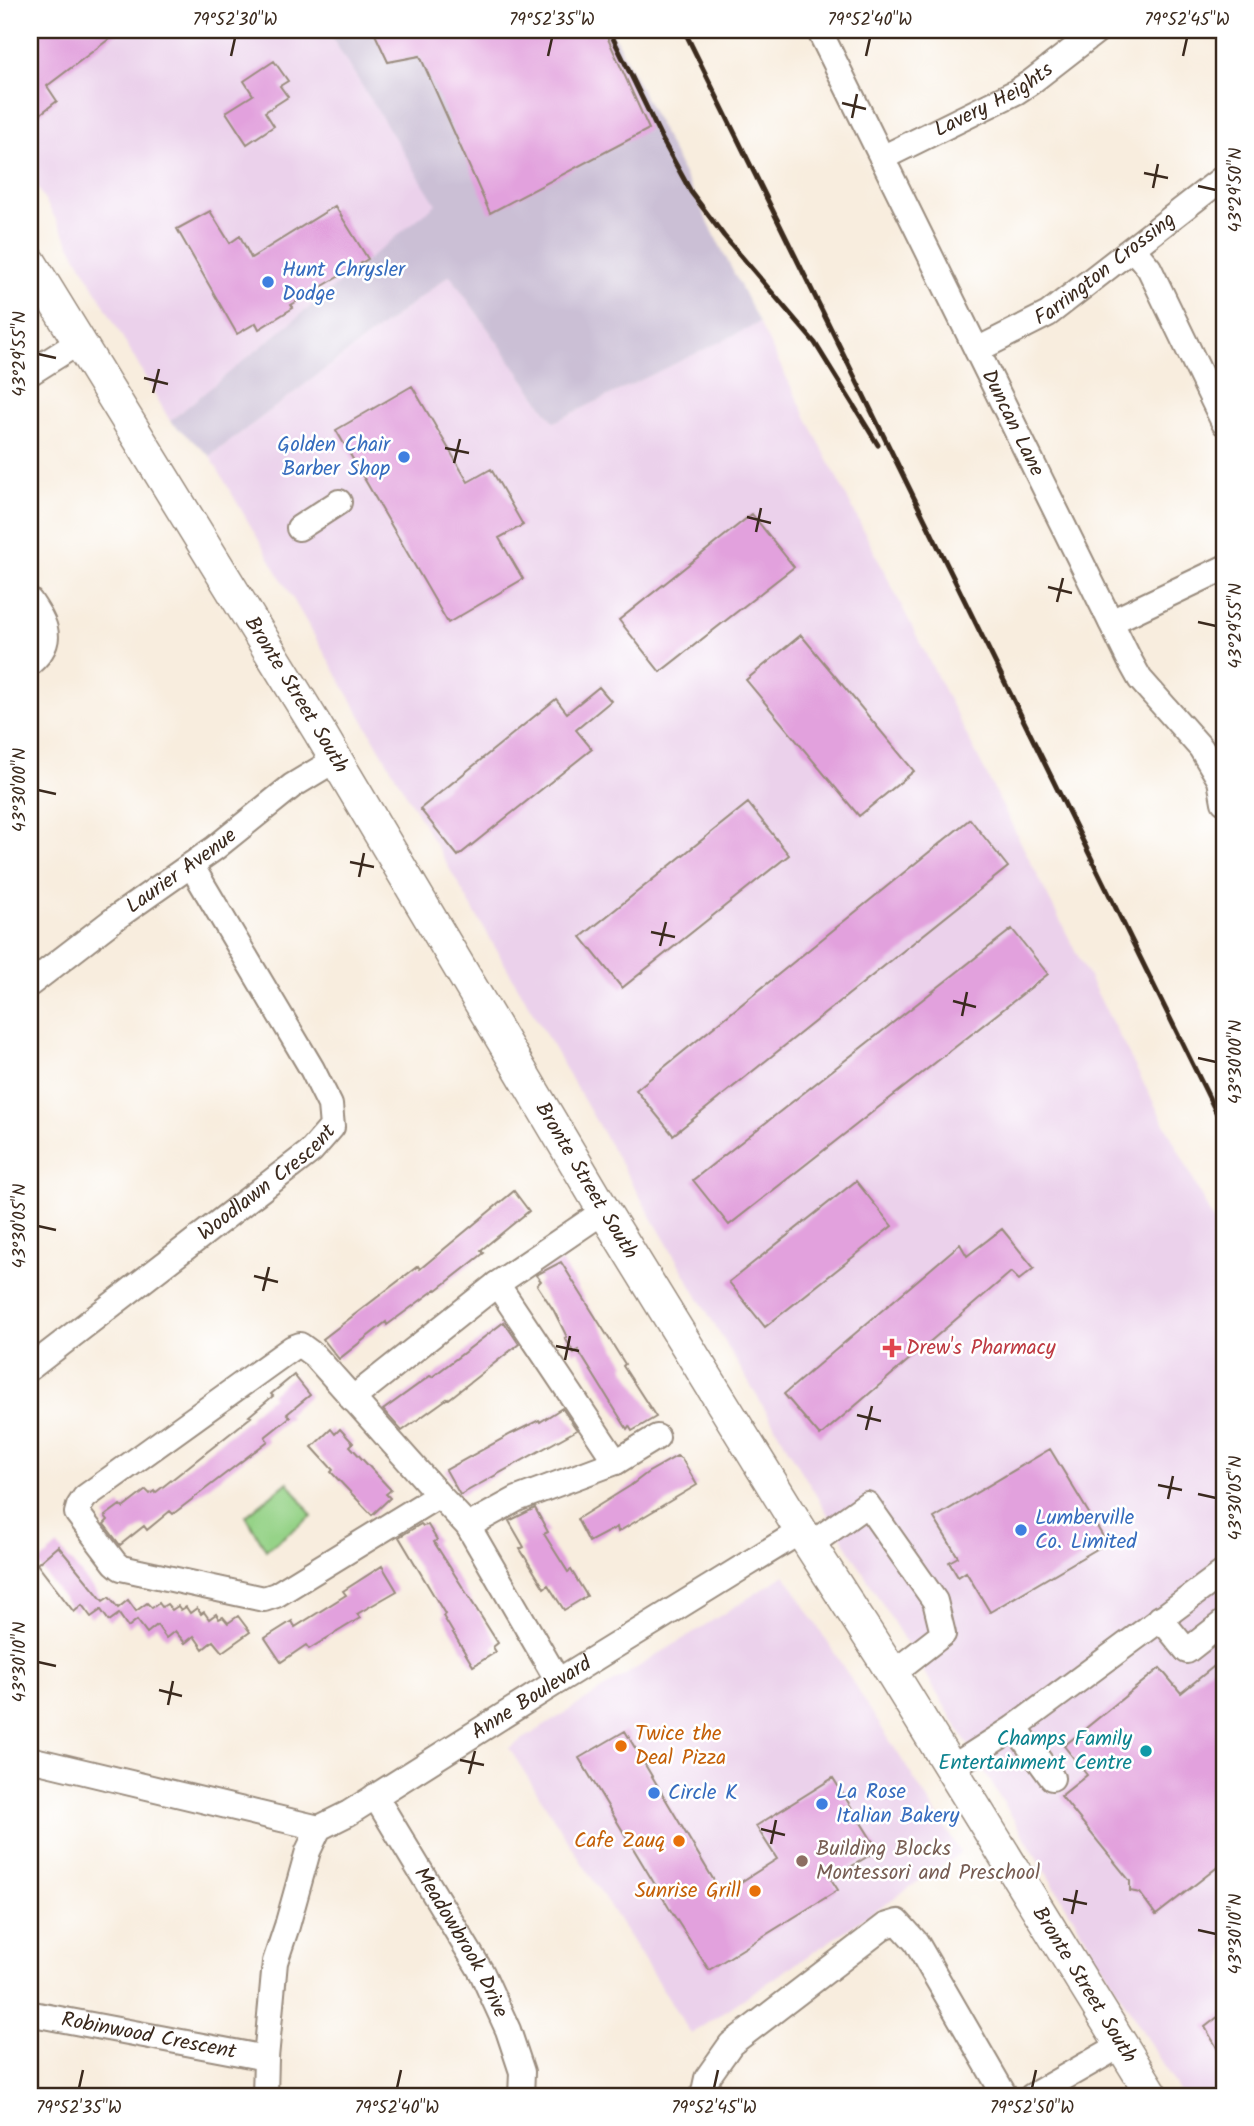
<svg xmlns="http://www.w3.org/2000/svg" width="1254" height="2126" viewBox="0 0 1254 2126" font-family="Kalam,sans-serif">
<style>
.built{fill:#ebd1eb}
.industrial{fill:#cbbfd5}
.green{fill:#96d388;stroke:#687e53;stroke-width:2}
.building{fill:#e2a1dd}
.lines{fill:none;stroke-linecap:round;stroke-linejoin:round}
.minor-casing{stroke:#9a8c7e;stroke-width:28}
.major-casing{stroke:#9a8c7e;stroke-width:35}
.minor{stroke:#fff;stroke-width:24}
.major{stroke:#fff;stroke-width:32}
.rail{stroke:#3b2a1e;stroke-width:5}
.ticks{fill:none;stroke:#3b2a1e;stroke-width:2.5}
.shop-dot{fill:#3f7fe0;stroke:#fff;stroke-width:2.5}
.health-dot{fill:#e0444e;stroke:#fff;stroke-width:2.5}
.food-dot{fill:#e8710a;stroke:#fff;stroke-width:2.5}
.culture-dot{fill:#0f9aa8;stroke:#fff;stroke-width:2.5}
.education-dot{fill:#8d6e63;stroke:#fff;stroke-width:2.5}
.labels{text-anchor:middle;dominant-baseline:central;stroke-width:5;stroke-linejoin:round;paint-order:stroke}
.street-label{font-size:21px;fill:#3b2a1e;stroke:#fff}
.shop-label{font-size:21px;fill:#366cbe;stroke:#fff;text-anchor:start}
.health-label{font-size:21px;fill:#be3a42;stroke:#fff;text-anchor:start}
.food-label{font-size:21px;fill:#c56008;stroke:#fff;text-anchor:end}
.culture-label{font-size:21px;fill:#0d838f;stroke:#fff;text-anchor:end}
.education-label{font-size:21px;fill:#785e54;stroke:#fff;text-anchor:start}
.neatline{fill:none;stroke:#3b2a1e;stroke-width:2.5}
.ticks-label{font-size:18px;text-anchor:middle;fill:#3b2a1e}
</style>
<rect width="100%" height="100%" fill="#fff"/>
<filter id="ink" filterUnits="userSpaceOnUse"><feTurbulence type="fractalNoise" baseFrequency=".0143" numOctaves="2"/><feDisplacementMap in="SourceGraphic" scale="14" xChannelSelector="R" yChannelSelector="G"/><feConvolveMatrix kernelMatrix="1 2 1 2 8 2 1 2 1" color-interpolation-filters="sRGB"/></filter>
<filter id="wash" filterUnits="userSpaceOnUse"><feTurbulence type="fractalNoise" baseFrequency=".00686" numOctaves="4" result="noise"/><feDisplacementMap in="SourceGraphic" scale="28" xChannelSelector="R" yChannelSelector="G"/><feGaussianBlur stdDeviation="1.57" result="paint"/><feColorMatrix in="noise" values="0 0 0 0 0 0 0 0 0 0 0 0 0 0 0 0 0 1.4 0 .05"/><feComposite in="paint" operator="in"/></filter>
<g filter="url(#wash)">
<rect width="100%" height="100%" fill="#f8edde"/>
<path class="built" d="M 30,30 L 327,30 L 437,204 L 170,421 L 30,174 Z
M 450,275 L 554,422 L 759,323 L 1081,962 L 1189,1171 L 1224,1243 L 1224,2096 L 1182,2096 L 802,1472 L 694,1290 L 210,456 Z
M 785,1575 L 961,1853 L 691,2034 L 509,1748 Z"/>
<path class="industrial" d="M 327,30 L 611,30 L 759,323 L 554,422 L 450,275 L 210,456 L 170,421 L 436,204 Z"/>
<path class="green" d="M 288,1482 L 312,1516 L 266,1550 L 246,1516 Z"/>
<g id="blocks">
<path class="building" d="M 30,30 L 121,30 L 47,86 L 57,101 L 30,122 Z
M 373,30 L 604,30 L 649,129 L 490,213 L 420,56 L 388,62 Z
M 274,61 L 288,81 L 280,86 L 288,97 L 265,112 L 274,126 L 247,144 L 226,112 L 253,95 L 244,81 Z
M 335,206 L 368,259 L 291,305 L 293,308 L 259,329 L 256,323 L 237,334 L 177,229 L 210,211 L 230,243 L 240,236 L 251,258 Z
M 412,386 L 468,482 L 491,469 L 523,525 L 499,538 L 523,579 L 448,623 L 336,430 Z
M 752,514 L 794,567 L 660,672 L 619,620 Z
M 801,635 L 914,771 L 859,816 L 746,680 Z
M 599,687 L 611,701 L 576,730 L 592,749 L 458,856 L 420,809 L 556,699 L 567,713 Z
M 748,803 L 789,855 L 622,988 L 581,937 Z
M 970,819 L 1008,867 L 673,1135 L 636,1090 Z
M 1012,929 L 1048,974 L 729,1225 L 693,1180 Z
M 856,1181 L 892,1226 L 765,1327 L 729,1282 Z
M 514,1191 L 529,1211 L 481,1250 L 484,1253 L 437,1290 L 436,1289 L 387,1325 L 386,1322 L 339,1359 L 323,1339 L 418,1266 L 420,1269 Z
M 1002,1229 L 1034,1268 L 1019,1280 L 1011,1272 L 820,1436 L 784,1394 L 960,1244 L 967,1256 Z
M 561,1262 L 625,1364 L 623,1366 L 656,1417 L 632,1431 L 629,1426 L 627,1429 L 578,1350 L 574,1353 L 565,1338 L 567,1337 L 554,1311 L 537,1285 L 541,1281 L 536,1275 Z
M 504,1322 L 519,1344 L 449,1399 L 448,1398 L 402,1431 L 383,1410 L 430,1376 L 432,1377 Z
M 294,1375 L 310,1395 L 287,1414 L 290,1417 L 265,1437 L 268,1441 L 173,1514 L 170,1511 L 147,1530 L 144,1526 L 120,1545 L 104,1524 L 108,1520 L 105,1516 L 120,1505 L 123,1508 L 146,1490 L 150,1494 L 154,1491 L 155,1493 L 251,1417 L 249,1416 L 273,1396 L 271,1394 Z
M 562,1408 L 577,1430 L 460,1495 L 446,1470 L 511,1434 L 539,1420 L 540,1422 Z
M 331,1429 L 335,1434 L 340,1429 L 353,1443 L 350,1446 L 391,1490 L 386,1494 L 390,1498 L 372,1515 L 331,1472 L 333,1470 L 312,1447 Z
M 1050,1449 L 1107,1543 L 990,1612 L 966,1572 L 958,1577 L 949,1562 L 958,1557 L 934,1518 Z
M 677,1456 L 682,1459 L 697,1485 L 618,1532 L 617,1527 L 589,1542 L 577,1519 L 630,1486 L 647,1473 Z
M 535,1508 L 548,1532 L 544,1534 L 568,1572 L 571,1570 L 587,1596 L 564,1610 L 548,1585 L 544,1588 L 520,1549 L 524,1547 L 509,1521 Z
M 421,1524 L 423,1526 L 428,1525 L 437,1540 L 434,1542 L 498,1643 L 493,1647 L 496,1652 L 473,1666 L 443,1616 L 445,1614 L 399,1537 Z
M 58,1546 L 103,1601 L 109,1597 L 118,1608 L 128,1600 L 136,1611 L 147,1603 L 152,1608 L 159,1603 L 162,1607 L 167,1604 L 172,1610 L 178,1606 L 181,1610 L 186,1607 L 190,1613 L 197,1608 L 201,1614 L 204,1612 L 209,1619 L 216,1614 L 219,1619 L 223,1617 L 228,1623 L 238,1616 L 250,1632 L 222,1652 L 213,1641 L 203,1649 L 194,1636 L 185,1643 L 175,1631 L 166,1638 L 157,1625 L 147,1633 L 137,1620 L 128,1627 L 119,1614 L 109,1621 L 101,1610 L 91,1617 L 82,1605 L 74,1612 L 37,1564 Z
M 382,1566 L 397,1591 L 357,1614 L 360,1618 L 309,1649 L 306,1645 L 281,1662 L 265,1638 L 292,1621 L 295,1627 L 346,1595 L 343,1591 Z
M 1224,1658 L 1224,1862 L 1156,1915 L 1140,1893 L 1130,1891 L 1130,1881 L 1061,1796 L 1087,1775 L 1064,1746 L 1160,1668 L 1181,1693 Z
M 625,1731 L 722,1894 L 777,1859 L 756,1826 L 833,1778 L 878,1850 L 831,1879 L 838,1890 L 709,1970 L 669,1908 L 579,1758 Z
M 1224,2012 L 1224,2060 L 1205,2027 Z"/>
</g>
</g>
<g filter="url(#ink)">
<use href="#blocks" fill-opacity="0" stroke="#9a8c7e" stroke-width="2"/>
<g class="lines">
<defs>
<g id="minor">
<path id="s1" d="M 819,30 L 1130,661 L 1140,679 L 1201,748 L 1220,780 L 1224,802"/>
<path id="s2" d="M 882,158 L 1016,92 L 1031,82 L 1098,30"/>
<path d="M 1133,249 L 1149,268 L 1224,423"/>
<path id="s3" d="M 977,350 L 1048,314 L 1224,177"/>
<path d="M 30,373 L 79,342"/>
<path d="M 299,528 L 339,502"/>
<path d="M 30,601 C 46,625 56,641 30,663"/>
<path d="M 1111,622 L 1224,568"/>
<path id="s4" d="M 30,984 L 117,917 L 215,848 L 292,786 L 335,760"/>
<path d="M 497,1284 L 616,1462"/>
<path id="s5" d="M 30,1368 L 311,1151 L 332,1127 L 330,1105 L 312,1069 L 191,865"/>
<path d="M 352,1399 L 497,1284 L 604,1211"/>
<path d="M 439,1495 L 276,1595 L 264,1599 L 121,1568 L 115,1563 L 77,1513 L 79,1506 L 85,1497 L 292,1348 L 300,1345 L 315,1356 L 439,1495 L 468,1526 L 558,1681"/>
<path d="M 468,1526 L 517,1499 L 616,1462 L 657,1437"/>
<path d="M 810,1545 L 867,1504 L 935,1601 L 943,1634 L 893,1673"/>
<path d="M 1160,1618 L 1187,1651 L 1224,1622"/>
<path d="M 1015,1727 L 1052,1778"/>
<path d="M 30,1759 L 319,1828"/>
<path d="M 951,1768 L 1015,1727 L 1224,1572"/>
<path id="s6" d="M 375,1796 L 482,1973 L 508,2030 L 522,2072 L 521,2096"/>
<path id="s7" d="M 30,2015 L 33,2014 L 266,2058"/>
<path id="s8" d="M 265,2096 L 266,2058 L 275,1962 L 287,1926 L 308,1851 L 319,1828 L 349,1813 L 558,1681 L 801,1531"/>
<path d="M 703,2096 L 707,2078 L 731,2044 L 885,1926 L 898,1922 L 916,1942 L 1005,2096"/>
<path d="M 1032,2096 L 1121,2045"/>
</g>
<g id="major">
<path id="s9" d="M 30,262 L 319,731 L 604,1211 L 801,1531 L 881,1655 L 1153,2096"/>
</g>
</defs>
<use href="#minor" class="minor-casing"/>
<use href="#major" class="major-casing"/>
<use href="#minor" class="minor"/>
<use href="#major" class="major"/>
<path class="rail" d="M 609,30 L 663,141 L 691,192 L 724,236 L 815,343 L 878,445
M 684,30 L 1224,1128"/>
</g>
</g>
<path class="ticks" d="M 231,56 L 235,38M 548,56 L 552,38M 866,56 L 870,38M 1183,56 L 1187,38M 842,103 L 866,109M 852,118 L 857,94M 1144,173 L 1168,178M 1198,186 L 1216,190M 1153,188 L 1158,164M 38,354 L 56,358M 144,378 L 168,384M 153,393 L 159,369M 445,448 L 469,453M 454,463 L 460,439M 747,517 L 771,523M 756,532 L 761,508M 1048,587 L 1072,593M 1057,602 L 1063,578M 1198,622 L 1216,626M 38,790 L 56,794M 350,862 L 374,867M 359,877 L 364,853M 651,932 L 675,937M 660,946 L 666,922M 953,1001 L 976,1007M 962,1016 L 967,992M 1198,1058 L 1216,1062M 38,1226 L 56,1230M 254,1276 L 278,1282M 263,1291 L 269,1267M 556,1346 L 579,1351M 565,1360 L 570,1336M 857,1415 L 881,1421M 866,1430 L 872,1406M 1158,1485 L 1182,1490M 1198,1494 L 1216,1498M 1168,1499 L 1173,1476M 38,1662 L 56,1666M 159,1690 L 182,1696M 168,1705 L 173,1681M 460,1760 L 484,1765M 469,1774 L 475,1751M 761,1829 L 785,1835M 771,1844 L 776,1820M 1063,1899 L 1087,1904M 1072,1914 L 1077,1890M 1198,1930 L 1216,1934M 79,2088 L 83,2070M 397,2088 L 401,2070M 714,2088 L 718,2070M 1032,2088 L 1036,2070"/>
<g class="shop-dot">
<circle cx="268" cy="282" r="7"/>
<circle cx="404" cy="457" r="7"/>
<circle cx="1021" cy="1530" r="7"/>
<circle cx="654" cy="1793" r="7"/>
<circle cx="822" cy="1804" r="7"/>
</g>
<path class="health-dot" d="M888.5 1337.5h7v7h7v7h-7v7h-7v-7h-7v-7h7z"/>
<g class="food-dot">
<circle cx="621" cy="1746" r="7"/>
<circle cx="679" cy="1841" r="7"/>
<circle cx="755" cy="1891" r="7"/>
</g>
<circle class="culture-dot" cx="1146" cy="1751" r="7"/>
<circle class="education-dot" cx="802" cy="1861" r="7"/>
<g class="labels">
<g class="street-label">
<text stroke="none"><textPath href="#s2" startOffset="126">Lavery Heights</textPath></text>
<text stroke="none"><textPath href="#s3" startOffset="152">Farrington Crossing</textPath></text>
<text stroke="none"><textPath href="#s1" startOffset="438">Duncan Lane</textPath></text>
<text stroke="none"><textPath href="#s9" startOffset="508">Bronte Street South</textPath></text>
<text stroke="none"><textPath href="#s4" startOffset="189">Laurier Avenue</textPath></text>
<text stroke="none"><textPath href="#s5" startOffset="301">Woodlawn Crescent</textPath></text>
<text stroke="none"><textPath href="#s9" startOffset="1074">Bronte Street South</textPath></text>
<text stroke="none"><textPath href="#s8" startOffset="525">Anne Boulevard</textPath></text>
<text stroke="none"><textPath href="#s6" startOffset="170">Meadowbrook Drive</textPath></text>
<text stroke="none"><textPath href="#s9" startOffset="2020">Bronte Street South</textPath></text>
<text stroke="none"><textPath href="#s7" startOffset="121">Robinwood Crescent</textPath></text>
</g>
<g class="shop-label">
<text x="282" y="270">Hunt Chrysler<tspan x="282" dy="24">Dodge</tspan></text>
<text x="390" y="445" text-anchor="end">Golden Chair<tspan x="390" dy="24">Barber Shop</tspan></text>
<text x="1035" y="1518">Lumberville<tspan x="1035" dy="24">Co. Limited</tspan></text>
<text x="836" y="1792">La Rose<tspan x="836" dy="24">Italian Bakery</tspan></text>
<text x="668" y="1793">Circle K</text>
</g>
<g class="health-label">
<text x="906" y="1348">Drew's Pharmacy</text>
</g>
<g class="food-label">
<text x="635" y="1734" text-anchor="start">Twice the<tspan x="635" dy="24">Deal Pizza</tspan></text>
<text x="665" y="1841">Cafe Zauq</text>
<text x="741" y="1891">Sunrise Grill</text>
</g>
<g class="culture-label">
<text x="1132" y="1739">Champs Family<tspan x="1132" dy="24">Entertainment Centre</tspan></text>
</g>
<g class="education-label">
<text x="816" y="1849">Building Blocks<tspan x="816" dy="24">Montessori and Preschool</tspan></text>
</g>
</g>
<rect width="1254" height="2126" fill="none" stroke="#fff" stroke-width="77"/>
<rect x="38" y="38" width="1178" height="2050" class="neatline"/>
<g class="ticks-label">
<text x="235" y="25">79°52'30"W</text>
<text x="552" y="25">79°52'35"W</text>
<text x="870" y="25">79°52'40"W</text>
<text x="1187" y="25">79°52'45"W</text>
<text transform="translate(1235 190) rotate(-90)" y="6">43°29'50"N</text>
<text transform="translate(19 354) rotate(-90)" y="6">43°29'55"N</text>
<text transform="translate(1235 626) rotate(-90)" y="6">43°29'55"N</text>
<text transform="translate(19 790) rotate(-90)" y="6">43°30'00"N</text>
<text transform="translate(1235 1062) rotate(-90)" y="6">43°30'00"N</text>
<text transform="translate(19 1226) rotate(-90)" y="6">43°30'05"N</text>
<text transform="translate(1235 1498) rotate(-90)" y="6">43°30'05"N</text>
<text transform="translate(19 1662) rotate(-90)" y="6">43°30'10"N</text>
<text transform="translate(1235 1934) rotate(-90)" y="6">43°30'10"N</text>
<text x="79" y="2113">79°52'35"W</text>
<text x="397" y="2113">79°52'40"W</text>
<text x="714" y="2113">79°52'45"W</text>
<text x="1032" y="2113">79°52'50"W</text>
</g>
</svg>
